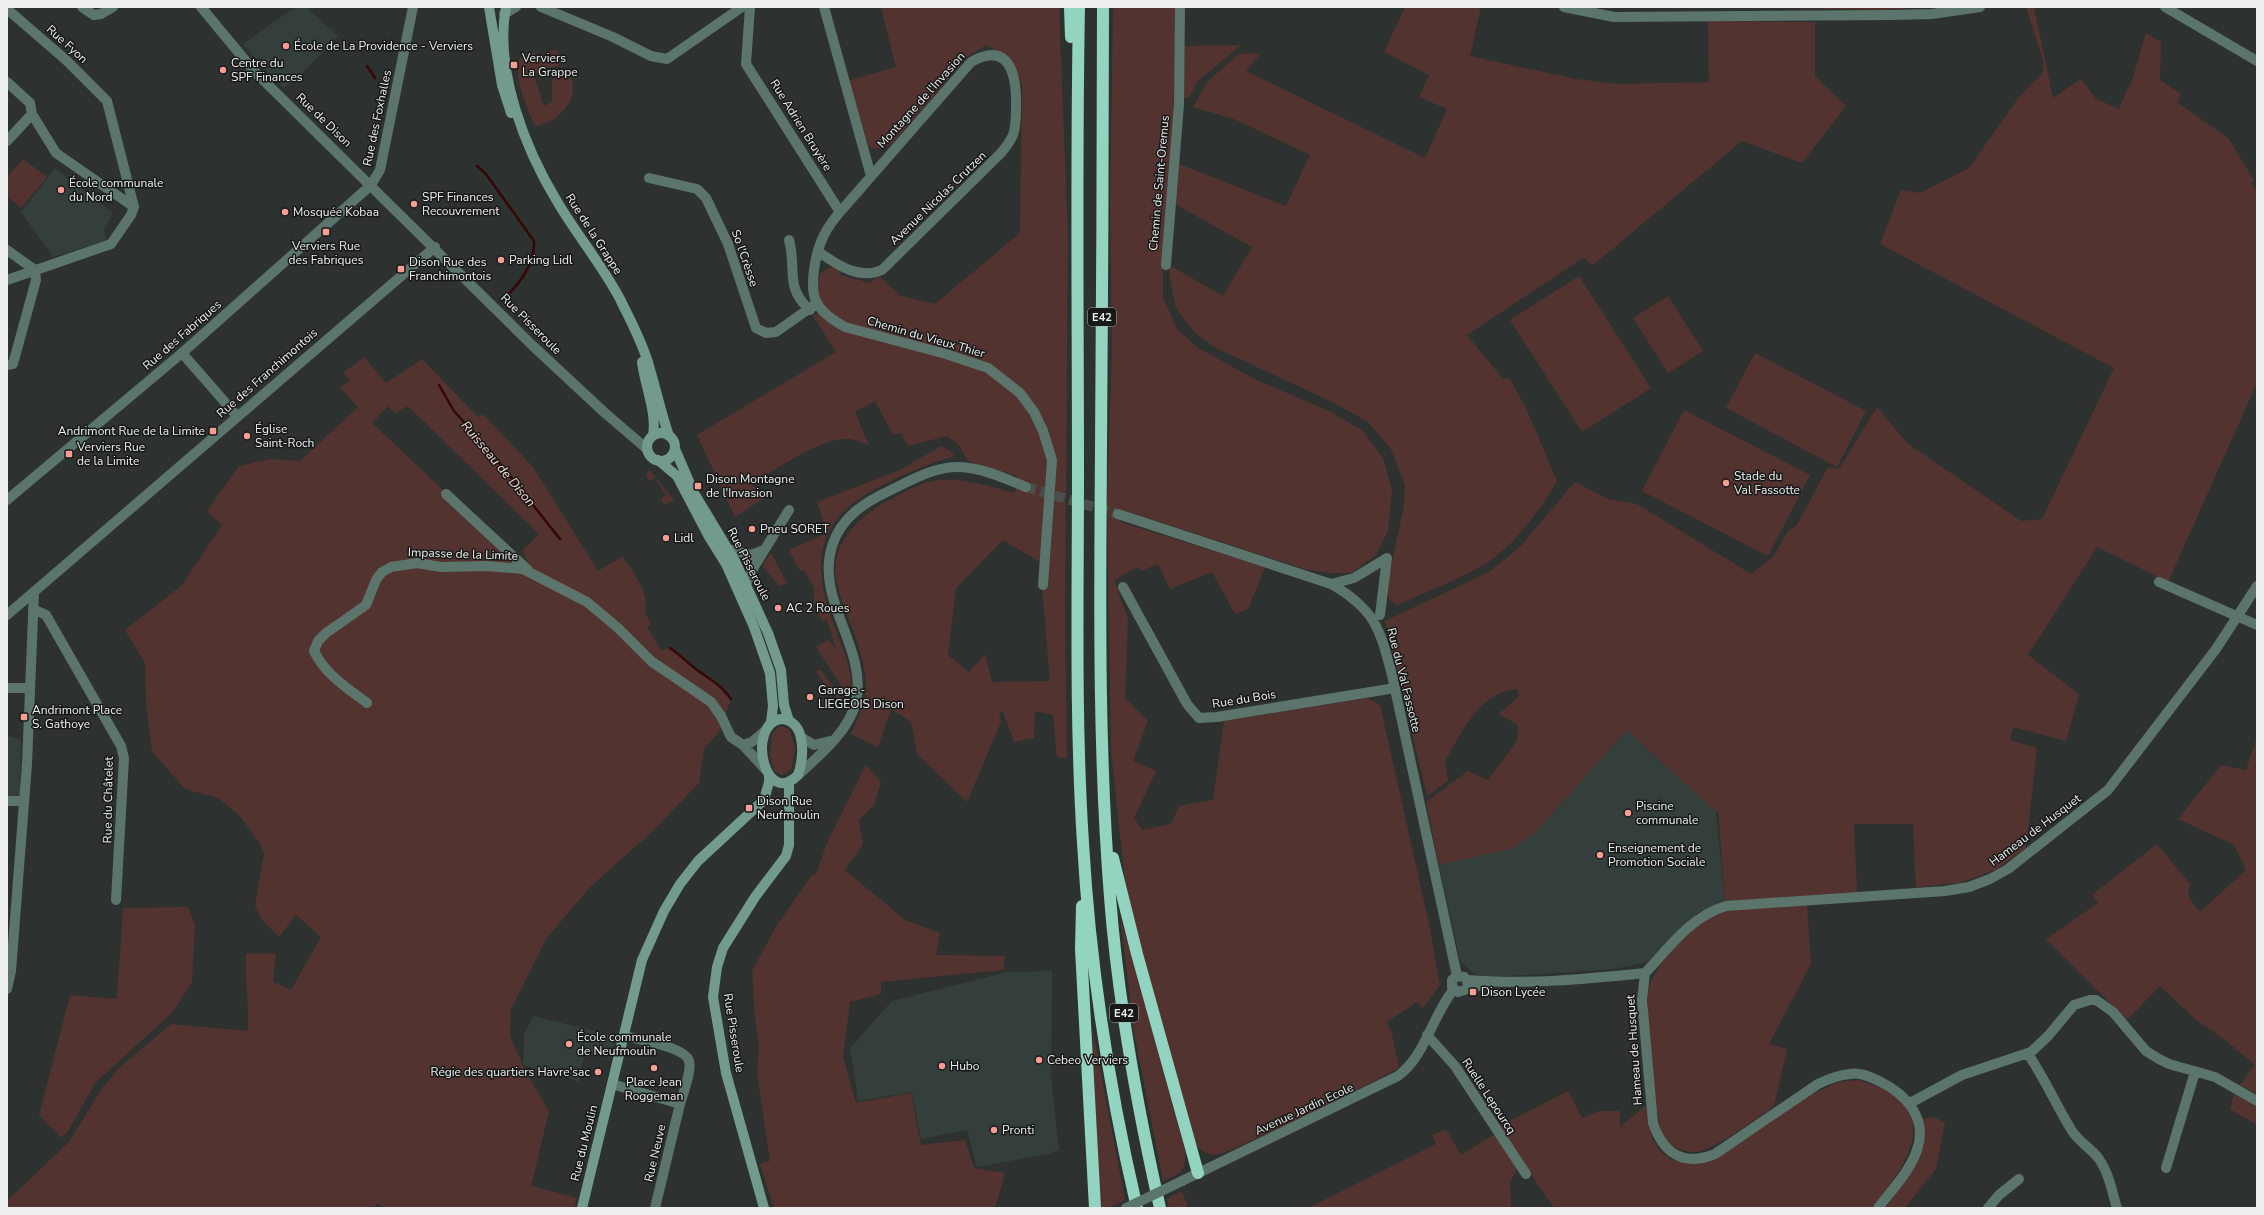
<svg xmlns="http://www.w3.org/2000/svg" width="2264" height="1215" viewBox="0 0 2264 1215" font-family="'Nunito Sans',sans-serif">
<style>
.built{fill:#343f3b}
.green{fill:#533330;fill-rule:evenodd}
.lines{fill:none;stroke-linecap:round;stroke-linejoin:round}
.stream{stroke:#350707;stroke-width:2.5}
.tertiary-tunnel{stroke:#4a4e4c;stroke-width:10;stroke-dasharray:10 5;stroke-linecap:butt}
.minor{stroke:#5b756c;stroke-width:10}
.tertiary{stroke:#5b756c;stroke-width:10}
.secondary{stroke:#729b8e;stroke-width:10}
.motorway{stroke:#92d4bf;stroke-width:12}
.tertiary-bridge{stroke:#5b756c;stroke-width:10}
.poi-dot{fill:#f59c93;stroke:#171918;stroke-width:1.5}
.labels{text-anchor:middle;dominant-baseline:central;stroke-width:3;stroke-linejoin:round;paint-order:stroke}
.shield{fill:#171918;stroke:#acafae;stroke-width:1}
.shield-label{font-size:11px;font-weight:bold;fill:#ecefee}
.street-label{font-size:12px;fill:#ecefee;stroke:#171918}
.poi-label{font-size:12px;fill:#ecefee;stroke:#171918;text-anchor:start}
.water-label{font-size:13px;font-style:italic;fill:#f7d3ce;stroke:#171918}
</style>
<rect width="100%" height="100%" fill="#2d3230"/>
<path class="built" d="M 295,7 L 306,7 L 338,36 L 296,80 L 284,88 L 260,65 L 243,44 Z
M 55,168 L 113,213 L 104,229 L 106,240 L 53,257 L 21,212 Z
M 1627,730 L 1716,812 L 1725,902 L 1697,914 L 1648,962 L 1614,969 L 1479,978 L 1460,961 L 1439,865 L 1534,834 Z
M 10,736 L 21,740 L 20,798 L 7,798 L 7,737 Z
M 1052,971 L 1051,1077 L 1059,1150 L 1048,1154 L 977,1167 L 967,1130 L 921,1139 L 912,1092 L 858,1101 L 850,1048 L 892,1001 L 1007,972 Z
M 533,1016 L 616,1036 L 611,1057 L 585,1051 L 579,1082 L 564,1076 L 523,1065 L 524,1035 Z"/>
<path class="green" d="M 881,7 L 1059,7 L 1068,235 L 1065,611 L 1067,759 L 1057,756 L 1053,715 L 1035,711 L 1034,738 L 1014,742 L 1003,712 L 999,712 L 1001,722 L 967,802 L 917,754 L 911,722 L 891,709 L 878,747 L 851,734 C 857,720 866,702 866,686 C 865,649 846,619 837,584 C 827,547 858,516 888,501 C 901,494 917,484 932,481 C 959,476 989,486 1015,493 L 1017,476 L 968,461 L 959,445 L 947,436 L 908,446 L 901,433 L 893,435 L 875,401 L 855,412 L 869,445 C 862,443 852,438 845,439 C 819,439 775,470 752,484 L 764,498 L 735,517 L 697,435 L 836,352 L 813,316 L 819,313 L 841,329 L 953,359 L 990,373 L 1009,386 L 1024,404 L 1037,427 L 1047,454 L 1052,454 L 1042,421 L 1017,386 L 987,363 L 858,328 L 837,319 L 822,303 L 816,284 L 821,272 L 832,267 L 841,270 L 840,275 L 870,283 L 878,275 L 901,296 L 935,304 L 1020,233 L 1022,85 C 1013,60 1009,57 986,45 L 967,57 L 891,145 L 876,149 L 869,147 L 847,81 L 896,67 ZM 1003,540 L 1040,562 L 1050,681 L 992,682 L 985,654 L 969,672 L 948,655 L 956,588 Z
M 1113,7 L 1177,7 L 1172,149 L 1163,265 L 1163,297 L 1177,329 L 1197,347 L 1254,379 L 1329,411 L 1362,430 L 1383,458 L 1392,490 L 1388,531 L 1376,555 L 1351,573 L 1330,573 L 1305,569 L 1120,509 L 1120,522 L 1265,567 L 1248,609 L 1235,614 L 1212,572 L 1170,589 L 1158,564 L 1141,571 L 1138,567 L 1114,580 L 1128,619 L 1125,698 L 1148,721 L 1133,761 L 1156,771 L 1134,818 L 1142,830 L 1171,824 L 1179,806 L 1213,800 L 1224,721 L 1367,698 L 1380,705 L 1429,924 L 1440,985 L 1423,1008 L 1417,1002 L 1387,1022 L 1391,1030 L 1399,1068 L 1306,1116 L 1221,1154 L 1213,1155 L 1204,1152 L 1195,1145 L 1127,899 L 1111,751 L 1107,498 L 1112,349 L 1110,199 Z
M 1405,7 L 1481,7 L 1470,56 L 1576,79 L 1619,84 L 1709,82 L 1708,21 L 1815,22 L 1815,76 L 1846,106 L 1802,163 L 1742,141 L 1593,265 L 1583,258 L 1467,335 L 1503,379 L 1510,379 L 1526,408 L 1557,481 C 1542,508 1512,548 1485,564 C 1458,580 1426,592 1397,605 L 1389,600 L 1388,580 L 1404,506 L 1405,485 L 1391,449 L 1367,421 L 1328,400 L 1216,348 L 1195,333 L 1176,308 L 1170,279 L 1169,265 L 1223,296 L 1252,247 L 1175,204 L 1179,164 L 1286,206 L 1310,155 L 1234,119 L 1193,107 L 1208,81 L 1239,54 L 1261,53 L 1246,71 L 1425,158 L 1447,109 L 1419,97 L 1429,75 L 1384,52 Z
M 1729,7 L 1935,7 L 1881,10 Z
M 2026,7 L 2034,7 L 2053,98 L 2081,79 L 2096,99 L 2119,109 L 2133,77 L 2146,33 L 2161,42 L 2160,80 L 2181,94 L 2177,102 L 2228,138 L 2254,180 L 2252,183 L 2257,192 L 2257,383 L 2168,582 L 2097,547 L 2028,655 L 2079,694 L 2066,741 L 2013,727 L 2010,740 L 2037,748 L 2026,848 L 1995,870 L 1960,883 L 1916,887 L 1913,824 L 1854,824 L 1857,892 L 1725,902 L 1718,810 L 1716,812 L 1627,730 L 1534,834 L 1510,849 L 1439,865 L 1426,802 L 1468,771 L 1488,780 L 1517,741 L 1518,725 L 1499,714 L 1519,696 L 1517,689 C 1479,691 1462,733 1445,761 L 1448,781 L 1427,796 L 1385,621 L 1489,572 L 1519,548 L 1575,482 L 1608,499 L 1637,504 L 1751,574 L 1773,557 L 1788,531 L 1797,525 L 1828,467 L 1839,469 L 1877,407 L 1907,443 L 2021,521 L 2042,519 L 2114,368 L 1880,244 L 1901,190 L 1920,193 L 1969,168 L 2019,97 L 2043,72 L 2043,60 Z
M 1241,45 L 1197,82 L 1189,98 L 1181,97 L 1183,46 Z
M 557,50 L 565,63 L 540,71 L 534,76 L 544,106 L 552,102 L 552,82 L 558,73 L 568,73 C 569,76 573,81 573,85 C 575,105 553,125 535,126 C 526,105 516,84 518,61 L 526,54 L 534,52 L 542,60 L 549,51 Z
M 23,159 L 47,177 L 21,208 L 7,196 L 7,177 Z
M 1579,276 L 1651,388 L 1582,432 L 1510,320 Z
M 1668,296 L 1703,351 L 1668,373 L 1633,318 Z
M 1755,353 L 1866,411 L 1837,467 L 1726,408 Z
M 364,357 L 386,383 L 422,359 L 478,417 L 483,414 L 533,467 L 598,571 L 623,556 C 632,571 650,592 645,612 L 651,624 L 647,627 L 661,650 L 670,648 C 680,655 688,663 697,670 C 713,682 718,682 731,699 L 719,732 L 704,749 L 699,783 L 651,833 L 592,885 L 546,939 L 511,1009 L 510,1036 L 526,1073 L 549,1111 L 531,1186 L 577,1198 L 574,1208 L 383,1208 L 377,1203 L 374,1208 L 7,1208 L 7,1201 L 69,1142 L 101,1090 L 119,1068 L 171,1024 L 248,1031 C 249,1005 245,980 246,954 L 276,953 L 273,982 L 291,990 L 321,937 L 296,915 L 279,937 L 261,919 L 255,906 L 263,858 L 265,857 L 259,842 L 239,815 L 218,798 L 185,789 L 152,751 L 146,703 L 145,663 L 125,630 L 182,585 L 222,525 L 207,511 L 239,466 L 270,459 L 300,461 L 358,407 L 340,388 L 350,381 L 343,373 ZM 388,406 L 395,413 L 408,406 L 539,534 L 523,550 L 532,574 L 372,423 Z
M 1684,410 L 1810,475 L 1768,556 L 1642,491 Z
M 941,446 L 953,453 L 953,457 C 932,462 918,469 899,477 C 842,503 810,530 825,597 C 833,632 852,656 852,694 L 847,694 L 816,647 L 828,640 L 836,649 L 827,620 L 822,621 L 814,603 L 814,588 L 804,570 L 800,571 L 789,550 L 827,533 L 817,502 L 900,470 Z
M 649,469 L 674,500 L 664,505 L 661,499 L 666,495 L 655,478 L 649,481 L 646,475 Z
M 771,553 L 787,583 L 780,586 L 762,566 Z
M 821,670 L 841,698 L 835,697 L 815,671 Z
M 780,726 L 789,729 L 795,748 L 791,770 L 782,775 L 774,771 L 770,756 L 772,734 Z
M 2257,737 L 2257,1094 L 2240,1085 L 2255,1065 L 2225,1040 L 2195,1019 L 2160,986 L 2127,1020 L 2046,939 L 2098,903 L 2092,895 L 2157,844 L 2191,885 L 2188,891 L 2190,899 L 2200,912 L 2246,870 L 2234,845 L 2178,819 L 2221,765 L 2246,770 Z
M 866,765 L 881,782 L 874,805 L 859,820 L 863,844 L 845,870 L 905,920 L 940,933 L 936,955 L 1005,956 L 1003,970 L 881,982 L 881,994 L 850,1002 L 843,1057 L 856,1103 L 911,1093 L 921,1145 L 965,1140 L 974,1168 L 1005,1173 L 995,1208 L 774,1208 L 760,1164 L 770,1161 L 757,1073 L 759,1047 L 755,1019 L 752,971 L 777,925 L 812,875 L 816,874 L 827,843 Z
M 1807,905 L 1811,964 L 1769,1044 L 1787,1049 L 1774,1106 C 1759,1117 1712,1151 1696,1152 C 1687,1152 1668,1148 1664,1139 C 1655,1120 1644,1008 1649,988 C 1655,966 1682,936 1700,922 C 1725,904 1777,907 1807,905 Z
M 188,907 L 195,925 L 192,982 L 172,1013 L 96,1082 L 68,1131 L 61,1138 L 39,1115 L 70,995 L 117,999 L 123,908 Z
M 1120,916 L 1185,1150 C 1187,1171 1180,1173 1163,1181 L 1134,1032 Z
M 1092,1026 L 1125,1200 L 1108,1208 L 1102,1208 L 1100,1205 Z
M 1859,1080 C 1873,1085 1887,1089 1898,1098 C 1936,1130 1894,1181 1871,1208 L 1554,1208 L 1498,1127 L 1568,1091 L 1582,1118 L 1599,1111 L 1620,1111 L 1620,1127 L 1645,1106 L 1652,1139 L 1662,1153 L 1672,1160 L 1699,1164 L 1717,1158 L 1811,1095 L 1838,1082 Z
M 2234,1094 L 2257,1107 L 2257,1125 L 2230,1109 Z
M 1935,1117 L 1945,1123 L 1936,1169 L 1905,1208 L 1886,1208 L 1916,1165 L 1924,1140 L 1922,1119 Z
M 1446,1129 L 1461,1155 L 1495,1134 L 1517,1169 L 1510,1182 L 1511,1208 L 1308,1208 L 1436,1144 L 1432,1135 Z
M 1182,1191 L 1188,1208 L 1169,1208 L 1167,1199 Z"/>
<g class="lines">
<path class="stream" d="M 367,66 L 375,78
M 477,166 L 486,174 L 534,241 C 535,265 519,284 503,300
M 439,385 L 454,411 L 490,451 L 560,539
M 670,648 C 680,655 688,663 697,670 C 713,682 718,682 731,699"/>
<path class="tertiary-tunnel" d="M 1026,487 L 1118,514"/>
<path class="minor" d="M 82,7 L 94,15 L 101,14 L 113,7
M 541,7 L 613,37 L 651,56 L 667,59 L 742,7
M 750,7 L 746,64 L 840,212
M 824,7 L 871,176
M 1564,7 L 1614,17 L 1891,15 L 1932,14 L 1980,7
M 2165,7 L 2257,61
M 7,9 L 66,60 L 107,101 L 134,207 L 131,215 L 111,244 L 7,280
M 504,14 L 516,7
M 7,82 L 30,103 L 32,114 L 56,153 L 134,207
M 7,141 L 32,114
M 649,178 L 697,189 L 706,198 L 728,244 L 756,328 L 766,333 L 776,332 L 817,303
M 789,240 C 797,267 784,288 810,310
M 7,250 L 35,270
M 819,252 C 837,265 859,280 882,270 L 1001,153 C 1006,147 1010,142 1013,135 C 1016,126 1016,117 1016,108 C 1017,78 1011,39 971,62 L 840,212 C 834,219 828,227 824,235 C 816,251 808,287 817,303 C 823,314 835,321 845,327 L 946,354 L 988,368 L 1020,393 L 1034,412 L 1043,431 L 1052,460 L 1043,585
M 1166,265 L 1179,104 L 1180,7
M 182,353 L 237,416
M 7,365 L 13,364 L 36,280 L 35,270
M 446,494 L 528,570
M 728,549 L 751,555 L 764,550
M 2159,582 L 2257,625
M 746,584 L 754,567 L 789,510
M 1331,584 L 1354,578 L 1387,558 L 1380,615
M 1123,587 L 1187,704 L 1199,718 L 1217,717 L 1395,688
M 33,609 L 46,615 L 121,746 L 124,758 L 116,900
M 7,688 L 30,688
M 367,703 C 347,688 325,674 314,651 L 318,641 L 326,633 L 366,605 L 376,580 L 382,572 L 391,567 L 417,563 L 441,567 L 487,566 L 523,569 L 587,602 L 618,628 L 651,661 L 711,702 L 721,716 L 731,737 L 743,745 L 765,769
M 743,745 L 752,742 L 765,731
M 7,801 L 24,801
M 1645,973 L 1642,1000 L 1653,1123 C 1663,1153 1683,1167 1715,1154 L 1818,1084 C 1828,1079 1839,1075 1850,1074 C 1860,1072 1870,1077 1879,1081 C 1906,1094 1928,1118 1917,1150 C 1910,1171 1891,1191 1878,1208
M 1427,1035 L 1455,1066 L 1526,1174
M 2028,1054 C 2045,1079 2056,1105 2072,1131 C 2079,1142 2092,1149 2099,1159 C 2109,1173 2112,1192 2117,1208
M 612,1084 L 680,1104 C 683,1094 692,1070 689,1061 C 685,1047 637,1039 624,1036
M 1910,1103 L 1962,1075 L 2031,1052 L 2048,1036 L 2074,1005 L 2090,1000 L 2096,1000 L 2113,1012 L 2146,1051 L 2159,1059 L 2169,1064 L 2215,1077 L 2257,1101
M 2166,1168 L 2195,1072
M 655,1208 L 680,1104
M 1988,1208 L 1999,1195 L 2019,1179"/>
<path class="tertiary" d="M 201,7 L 254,71 L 533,346 L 605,413 L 647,449
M 7,500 L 182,353 L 371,185 L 380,170 L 413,7
M 1118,514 L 1331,584 C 1375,609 1380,629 1392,675 L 1457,976
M 7,615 L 435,247
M 801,737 L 814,745 L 830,741
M 798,775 C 820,755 849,731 856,702 C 868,648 815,601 832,546 C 841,517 865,502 891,490 C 915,478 941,463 969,468 C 988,470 1008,480 1026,487
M 1467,980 C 1526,985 1587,979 1645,973 C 1670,947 1690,917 1726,906 L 1945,891 L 1969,887 L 1990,879 L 2008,869 L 2108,790 L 2216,649 L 2257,586
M 1468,988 L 1467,980 L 1464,977 L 1457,976 L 1452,980 L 1452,987 L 1458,992 L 1482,985
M 7,989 L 11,971 L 27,764 L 34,592
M 1182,1181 L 1398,1076 C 1426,1055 1432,1016 1454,989"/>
<path class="secondary" d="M 489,7 L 502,85 L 511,113
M 506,7 C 494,70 525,149 558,203 C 577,235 602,265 620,299 C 630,320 643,343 649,366 C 656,389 661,413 669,436
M 642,362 C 645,387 657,411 653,436
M647 447a14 14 0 1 1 28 0a14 14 0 1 1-28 0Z
M 675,449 L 694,493 L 735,561 L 768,633 L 781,670 L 784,705 L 789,721
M 658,460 L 677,476 L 708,535 L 726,564 L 754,627 L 770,673 L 773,706 L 771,722
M 780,719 C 807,719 804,757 798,775 C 765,809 746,726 780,719 Z
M 582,1208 L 642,960 L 664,911 L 680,884 L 698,861 L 764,800 L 769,782 L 769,775
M 764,1208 L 726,1073 L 713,997 L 717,967 L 723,948 L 755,897 L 786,856 L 789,845 L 789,782"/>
<path class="motorway" d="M 1070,7 L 1071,37
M 1079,7 C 1076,162 1078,318 1078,473 C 1078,597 1075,720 1083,843 C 1090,966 1109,1088 1137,1208
M 1103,7 C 1103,154 1102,302 1101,449 C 1100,599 1098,748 1110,897 C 1118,1002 1137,1106 1160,1208
M 1113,858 L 1137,954 L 1198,1173
M 1082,906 L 1081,949 L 1095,1208"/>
<path class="tertiary-bridge" d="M 1126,1208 L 1182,1181"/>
</g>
<g class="poi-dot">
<circle cx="286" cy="46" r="4"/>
<rect x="510" y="61" width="8" height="8" rx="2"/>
<circle cx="223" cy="70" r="4"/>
<circle cx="61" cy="190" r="4"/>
<circle cx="414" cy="204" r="4"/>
<circle cx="285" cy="212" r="4"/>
<rect x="322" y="228" width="8" height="8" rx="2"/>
<circle cx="501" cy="260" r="4"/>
<rect x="397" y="265" width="8" height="8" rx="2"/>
<rect x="209" y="427" width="8" height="8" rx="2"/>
<circle cx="247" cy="436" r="4"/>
<rect x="65" y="450" width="8" height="8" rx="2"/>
<circle cx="1726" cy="483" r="4"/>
<rect x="694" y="482" width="8" height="8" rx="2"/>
<circle cx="752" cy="529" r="4"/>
<circle cx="666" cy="538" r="4"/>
<circle cx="778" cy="608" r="4"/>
<circle cx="810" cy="697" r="4"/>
<rect x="20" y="713" width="8" height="8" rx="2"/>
<rect x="745" y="804" width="8" height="8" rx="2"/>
<circle cx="1628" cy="813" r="4"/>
<circle cx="1600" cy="855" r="4"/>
<rect x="1469" y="988" width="8" height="8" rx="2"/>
<circle cx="569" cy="1044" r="4"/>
<circle cx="1039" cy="1060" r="4"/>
<circle cx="942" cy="1066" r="4"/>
<circle cx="654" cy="1068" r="4"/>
<circle cx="598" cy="1072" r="4"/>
<circle cx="994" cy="1130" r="4"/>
</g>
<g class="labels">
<g class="shield">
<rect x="1088" y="308" width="28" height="18" rx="3"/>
<rect x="1110" y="1004" width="28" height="18" rx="3"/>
</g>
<g class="shield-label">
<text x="1102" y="317">E42</text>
<text x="1124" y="1013">E42</text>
</g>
<g class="street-label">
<text transform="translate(67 44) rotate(42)">Rue Fyon</text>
<text transform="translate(921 100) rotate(-48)">Montagne de l'Invasion</text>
<text transform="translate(377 118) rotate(-78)">Rue des Foxhalles</text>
<text transform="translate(324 120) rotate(44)">Rue de Dison</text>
<text transform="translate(801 125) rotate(58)">Rue Adrien Bruyère</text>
<text transform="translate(1159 183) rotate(-85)">Chemin de Saint-Oremus</text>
<text transform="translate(938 198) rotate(-44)">Avenue Nicolas Crutzen</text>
<text transform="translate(594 234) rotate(57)">Rue de la Grappe</text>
<text transform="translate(745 258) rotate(71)">So l'Crèsse</text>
<text transform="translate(531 324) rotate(45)">Rue Pisseroule</text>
<text transform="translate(182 335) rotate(-41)">Rue des Fabriques</text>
<text transform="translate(926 337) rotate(16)">Chemin du Vieux Thier</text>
<text transform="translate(267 373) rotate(-41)">Rue des Franchimontois</text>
<text transform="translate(463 554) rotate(2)">Impasse de la Limite</text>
<text transform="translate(749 564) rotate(63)">Rue Pisseroule</text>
<text transform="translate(1404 680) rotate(76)">Rue du Val Fassotte</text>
<text transform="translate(1244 699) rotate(-9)">Rue du Bois</text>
<text transform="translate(108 800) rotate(-89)">Rue du Châtelet</text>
<text transform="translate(2035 830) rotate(-37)">Hameau de Husquet</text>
<text transform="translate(734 1033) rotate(81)">Rue Pisseroule</text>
<text transform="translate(1634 1050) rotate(-94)">Hameau de Husquet</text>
<text transform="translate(1489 1096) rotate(57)">Ruelle Lepourcq</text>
<text transform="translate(1304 1109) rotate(-25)">Avenue Jardin Ecole</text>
<text transform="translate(584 1143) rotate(-76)">Rue du Moulin</text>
<text transform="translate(655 1153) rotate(-77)">Rue Neuve</text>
</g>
<g class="poi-label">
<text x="294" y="46">École de La Providence - Verviers</text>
<text x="522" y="58">Verviers<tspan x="522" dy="14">La Grappe</tspan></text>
<text x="231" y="63">Centre du<tspan x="231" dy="14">SPF Finances</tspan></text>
<text x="69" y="183">École communale<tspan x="69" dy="14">du Nord</tspan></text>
<text x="422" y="197">SPF Finances<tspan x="422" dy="14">Recouvrement</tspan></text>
<text x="293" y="212">Mosquée Kobaa</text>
<text x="326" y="246" text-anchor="middle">Verviers Rue<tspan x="326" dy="14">des Fabriques</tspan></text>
<text x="509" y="260">Parking Lidl</text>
<text x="409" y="262">Dison Rue des<tspan x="409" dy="14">Franchimontois</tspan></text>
<text x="255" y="429">Église<tspan x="255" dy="14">Saint-Roch</tspan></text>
<text x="205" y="431" text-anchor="end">Andrimont Rue de la Limite</text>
<text x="77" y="447">Verviers Rue<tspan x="77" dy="14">de la Limite</tspan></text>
<text x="1734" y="476">Stade du<tspan x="1734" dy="14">Val Fassotte</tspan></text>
<text x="706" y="479">Dison Montagne<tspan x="706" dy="14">de l'Invasion</tspan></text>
<text x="760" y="529">Pneu SORET</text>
<text x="674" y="538">Lidl</text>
<text x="786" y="608">AC 2 Roues</text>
<text x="818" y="690">Garage -<tspan x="818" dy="14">LIEGEOIS Dison</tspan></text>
<text x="32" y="710">Andrimont Place<tspan x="32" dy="14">S. Gathoye</tspan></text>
<text x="757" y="801">Dison Rue<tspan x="757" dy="14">Neufmoulin</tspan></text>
<text x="1636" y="806">Piscine<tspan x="1636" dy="14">communale</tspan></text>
<text x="1608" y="848">Enseignement de<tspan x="1608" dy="14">Promotion Sociale</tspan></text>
<text x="1481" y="992">Dison Lycée</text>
<text x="577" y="1037">École communale<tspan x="577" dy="14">de Neufmoulin</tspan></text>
<text x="1047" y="1060">Cebeo Verviers</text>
<text x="950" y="1066">Hubo</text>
<text x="590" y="1072" text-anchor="end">Régie des quartiers Havre'sac</text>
<text x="654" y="1082" text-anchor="middle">Place Jean<tspan x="654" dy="14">Roggeman</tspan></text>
<text x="1002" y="1130">Pronti</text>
</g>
<g class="water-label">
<text transform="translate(498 464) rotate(50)">Ruisseau de Dison</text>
</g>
</g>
<rect width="2264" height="1215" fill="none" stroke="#ecefee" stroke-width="16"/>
</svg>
